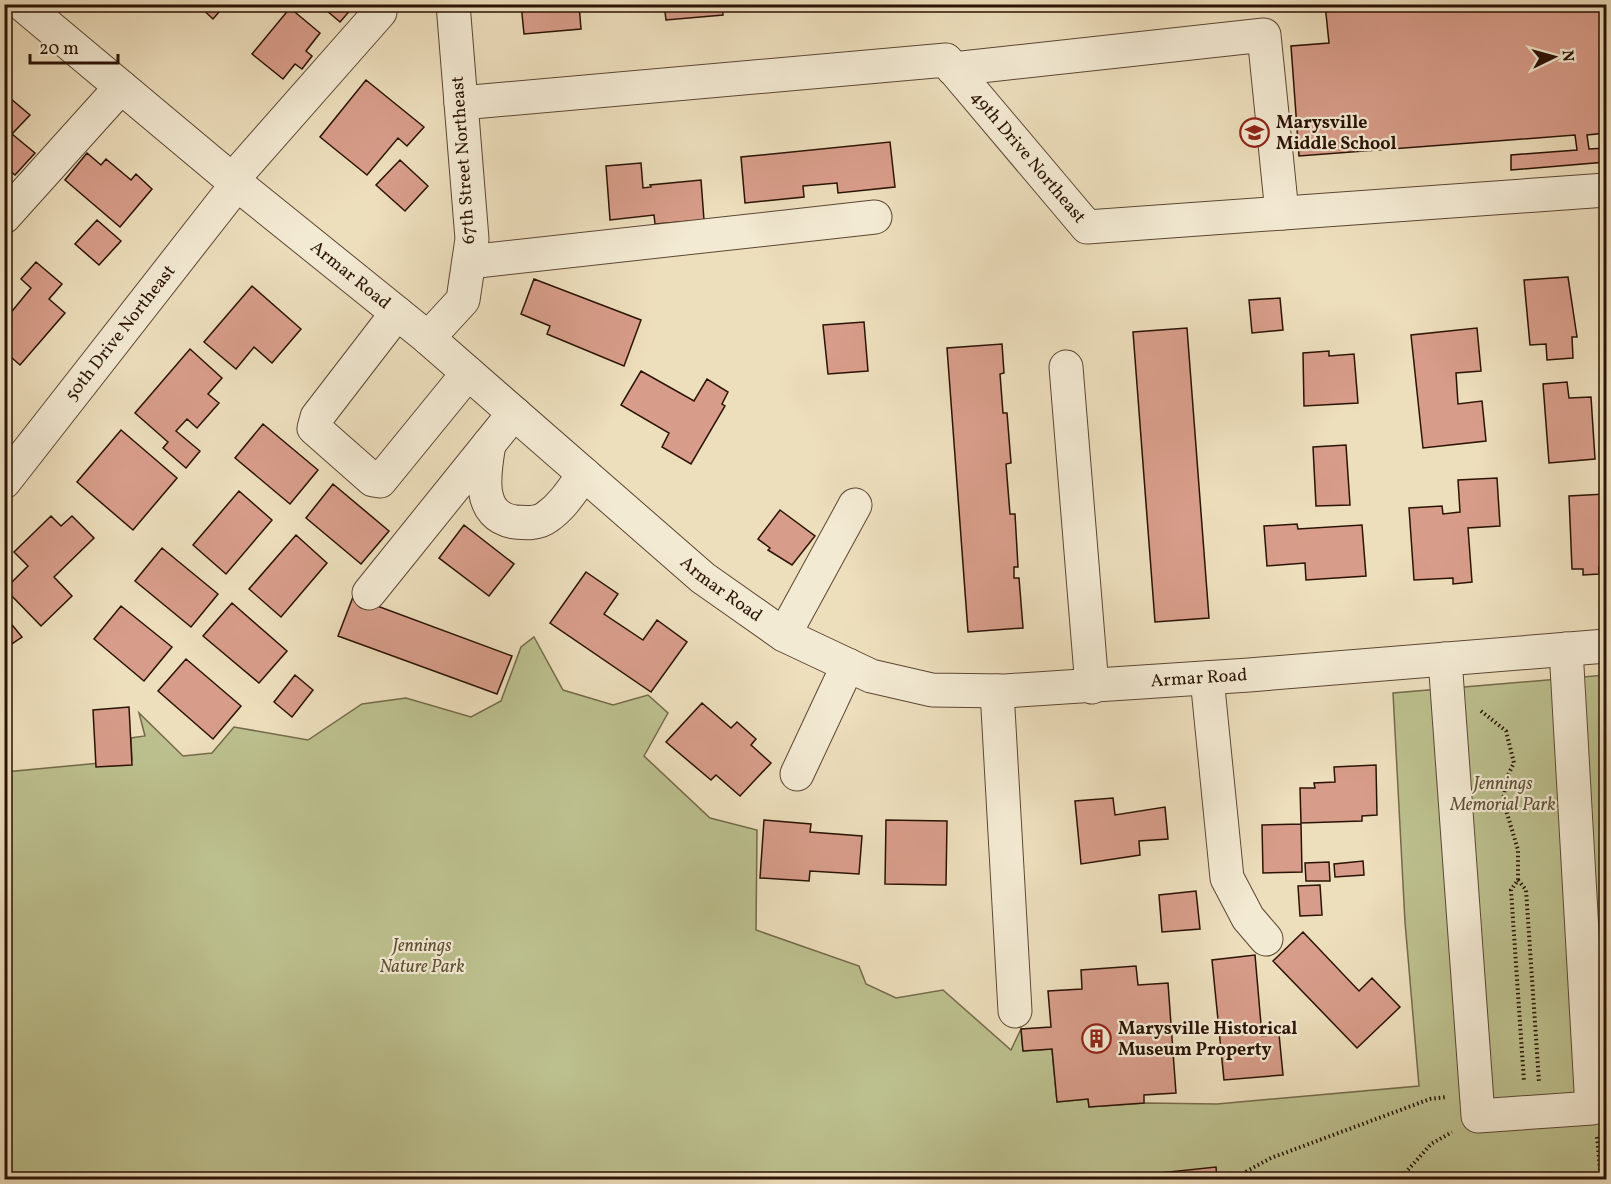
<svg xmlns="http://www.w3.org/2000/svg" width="1611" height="1184" viewBox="0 0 1611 1184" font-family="Vollkorn,serif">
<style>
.green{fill:#bcc08e;stroke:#746a4a;stroke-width:1.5}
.building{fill:#d89d8a;stroke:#2b1305;stroke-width:1.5}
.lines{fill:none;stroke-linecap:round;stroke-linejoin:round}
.minor-casing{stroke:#5c4633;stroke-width:35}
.path{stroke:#2b1305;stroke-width:4;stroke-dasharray:1.5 3;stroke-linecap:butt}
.minor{stroke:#f3ead3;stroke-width:33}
.labels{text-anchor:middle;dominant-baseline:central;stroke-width:4.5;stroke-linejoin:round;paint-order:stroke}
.poi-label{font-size:18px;font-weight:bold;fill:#2b1305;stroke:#f3ead3;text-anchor:start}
.street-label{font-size:18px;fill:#2b1305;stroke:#f3ead3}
.park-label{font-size:18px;font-style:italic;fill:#5e5035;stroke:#f3ead3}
</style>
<rect width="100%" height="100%" fill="#eddebc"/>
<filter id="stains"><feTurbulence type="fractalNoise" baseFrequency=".00333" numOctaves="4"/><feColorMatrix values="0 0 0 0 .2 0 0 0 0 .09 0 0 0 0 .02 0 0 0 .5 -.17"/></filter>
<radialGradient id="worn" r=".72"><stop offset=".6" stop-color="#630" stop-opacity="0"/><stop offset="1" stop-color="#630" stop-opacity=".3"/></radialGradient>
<path class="green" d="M 534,637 L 563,690 L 613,705 L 648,695 L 668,713 L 644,756 L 710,818 L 757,830 L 756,930 L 859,966 L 866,984 L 896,998 L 943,990 L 1011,1050 L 1021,1029 L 1023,1051 L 1052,1049 L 1057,1102 L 1088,1099 L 1089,1107 L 1145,1103 L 1217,1104 L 1419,1086 L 1405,922 L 1393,693 L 1606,675 L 1606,1179 L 5,1179 L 5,772 L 132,760 L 131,738 L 145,736 L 139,713 L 183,756 L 212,753 L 234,727 L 308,740 L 362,704 L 406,698 L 471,717 L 501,701 L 521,647 Z"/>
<path class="building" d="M 197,4 L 226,4 L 213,19 Z
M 319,4 L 353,4 L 354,6 L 340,22 Z
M 521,4 L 579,4 L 581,29 L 524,34 Z
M 664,4 L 722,4 L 723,15 L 666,20 Z
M 803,4 L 856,4 L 804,9 Z
M 1325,4 L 1606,4 L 1606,133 L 1587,135 L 1589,149 L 1606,148 L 1606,162 L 1511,170 L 1511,155 L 1577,150 L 1575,135 L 1299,156 L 1291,46 L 1329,43 Z
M 290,8 L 320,33 L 306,51 L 312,56 L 302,69 L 295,64 L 283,79 L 252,54 Z
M 366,80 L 424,127 L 407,146 L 398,138 L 367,175 L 320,137 Z
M 4,93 L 30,115 L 12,134 L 35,153 L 15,175 L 4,166 L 4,141 L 7,138 L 4,135 Z
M 890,142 L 895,187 L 838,193 L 837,183 L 803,186 L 804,197 L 745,203 L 741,157 Z
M 87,153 L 101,165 L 106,159 L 131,180 L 136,174 L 152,189 L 120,227 L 65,180 Z
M 400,160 L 428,186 L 405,211 L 376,185 Z
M 641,163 L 643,188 L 651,187 L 650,185 L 701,180 L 704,220 L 655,224 L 654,215 L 610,220 L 606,166 Z
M 97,220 L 121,241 L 99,265 L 75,244 Z
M 36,262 L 62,284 L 49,299 L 65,313 L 20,365 L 4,351 L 4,321 L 31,288 L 21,279 Z
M 1568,277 L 1577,337 L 1572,337 L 1573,358 L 1547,360 L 1546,344 L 1530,345 L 1524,280 Z
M 534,279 L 641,320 L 624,366 L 547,334 L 550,326 L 521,314 Z
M 252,286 L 301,329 L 272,363 L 254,347 L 236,369 L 204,342 Z
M 1280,298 L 1283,330 L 1252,333 L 1249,300 Z
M 864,322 L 868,371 L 828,374 L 823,325 Z
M 1187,328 L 1209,618 L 1155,622 L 1133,332 Z
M 1477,328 L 1481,371 L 1456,373 L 1458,404 L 1482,401 L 1486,441 L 1423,448 L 1411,335 Z
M 1002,344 L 1004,373 L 1000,374 L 1003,413 L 1007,413 L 1011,463 L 1006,464 L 1010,514 L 1015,514 L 1018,567 L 1014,567 L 1014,578 L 1019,578 L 1023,628 L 968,632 L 947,348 Z
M 190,349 L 222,378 L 208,394 L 219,403 L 197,428 L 187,419 L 176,431 L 200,451 L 186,468 L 163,448 L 168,442 L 135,413 Z
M 1329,351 L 1329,356 L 1354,354 L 1358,403 L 1304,406 L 1303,353 Z
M 641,371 L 694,401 L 707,379 L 728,392 L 722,404 L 725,406 L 691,464 L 662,447 L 669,433 L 621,405 Z
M 1567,382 L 1569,398 L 1591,397 L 1595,459 L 1549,463 L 1543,384 Z
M 263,424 L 318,470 L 290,504 L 235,458 Z
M 121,430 L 177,478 L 133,530 L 77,482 Z
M 1346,445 L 1350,505 L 1316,506 L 1313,447 Z
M 1497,478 L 1500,526 L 1468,528 L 1472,582 L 1453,584 L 1453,578 L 1414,580 L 1409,508 L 1442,506 L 1443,514 L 1460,512 L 1458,480 Z
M 333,484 L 389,531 L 361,564 L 306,518 Z
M 239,491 L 272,520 L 226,574 L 193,545 Z
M 1605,494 L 1606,567 L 1599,567 L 1599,574 L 1583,575 L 1583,569 L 1572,569 L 1569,496 Z
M 780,510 L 815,536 L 792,565 L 768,550 L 770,548 L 758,539 Z
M 51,516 L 61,526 L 72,516 L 94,538 L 54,577 L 72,596 L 41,626 L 5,589 L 28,566 L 14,552 Z
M 1297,524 L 1298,529 L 1362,525 L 1366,576 L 1306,580 L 1305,563 L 1267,566 L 1264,526 Z
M 464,525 L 514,564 L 489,596 L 439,558 Z
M 296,535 L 327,563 L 281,617 L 249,589 Z
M 162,548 L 218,594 L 191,627 L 135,581 Z
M 586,572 L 618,594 L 604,614 L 643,640 L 657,620 L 687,642 L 651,692 L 550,623 Z
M 353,597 L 512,656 L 497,694 L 338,636 Z
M 232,603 L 287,651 L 259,683 L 203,636 Z
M 121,606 L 172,647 L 144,681 L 94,639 Z
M 4,615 L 22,637 L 4,649 Z
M 186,659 L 241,706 L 213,739 L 158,691 Z
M 295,675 L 313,690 L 292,717 L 274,702 Z
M 702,703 L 731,728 L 737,722 L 756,739 L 751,745 L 771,763 L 740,796 L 716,775 L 711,780 L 666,742 Z
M 129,707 L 132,765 L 96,767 L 93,710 Z
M 1376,765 L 1377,815 L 1362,816 L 1362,821 L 1301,823 L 1300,788 L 1315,788 L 1314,783 L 1335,782 L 1334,767 Z
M 1113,798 L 1115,815 L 1165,807 L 1168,839 L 1139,841 L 1140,855 L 1081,864 L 1075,801 Z
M 764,820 L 811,824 L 810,832 L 862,836 L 859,874 L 810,871 L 809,881 L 760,878 Z
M 886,820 L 947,821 L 946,885 L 885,884 Z
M 1301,824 L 1302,872 L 1263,873 L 1262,825 Z
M 1363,861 L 1364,875 L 1335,877 L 1334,864 Z
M 1329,862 L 1330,881 L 1306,881 L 1305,863 Z
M 1320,885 L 1322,915 L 1300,916 L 1298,886 Z
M 1196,891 L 1200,929 L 1162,932 L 1159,895 Z
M 1303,932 L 1359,991 L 1372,978 L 1400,1007 L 1357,1048 L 1273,961 Z
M 1255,955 L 1262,1036 L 1279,1034 L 1283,1075 L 1224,1080 L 1212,960 Z
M 1136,966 L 1138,985 L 1168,983 L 1176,1093 L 1144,1095 L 1144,1103 L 1089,1107 L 1088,1099 L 1057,1102 L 1052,1049 L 1023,1051 L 1021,1029 L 1051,1027 L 1048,991 L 1082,989 L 1081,970 Z
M 1216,1167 L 1217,1180 L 1131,1180 L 1131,1176 Z"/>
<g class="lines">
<defs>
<g id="minor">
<path id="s1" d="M 22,4 L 237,184 L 428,338 L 703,578 L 784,635 L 871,676 L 932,690 L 1005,691 L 1249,675 L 1606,646"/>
<path d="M 953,69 L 1264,35 L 1282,213"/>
<path id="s2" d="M 461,103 L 946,60 L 1087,227 L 1606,190"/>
<path d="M 232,180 L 380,12"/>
<path d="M 4,217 L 121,87"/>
<path d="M 469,262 L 875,217"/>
<path d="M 397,313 L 317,417 L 314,428 L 373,480 L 380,481 L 468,373"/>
<path d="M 428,338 L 463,300 L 472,239 L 453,4"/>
<path d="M 1066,367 L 1092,687"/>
<path d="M 489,444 C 484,473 476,516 515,522 C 526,523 538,524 547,517 C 563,506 573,489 584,474"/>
<path id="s3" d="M 4,482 L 237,184"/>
<path d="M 369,593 L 514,413"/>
<path d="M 784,635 L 855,505"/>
<path d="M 1445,659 L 1478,1116 L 1592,1108 L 1566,649"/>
<path d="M 1207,678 L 1227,878 L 1248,918 L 1266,939"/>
<path d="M 997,691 L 1015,1011"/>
<path d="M 797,774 L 848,665"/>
</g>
</defs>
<use href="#minor" class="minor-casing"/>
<path class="path" d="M 1481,711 L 1506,731 L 1514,763 L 1507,777 L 1503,800 L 1518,850 L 1518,880 L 1511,890 L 1524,1082
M 1518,880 L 1526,890 L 1539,1082
M 1597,1137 L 1601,1180
M 1242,1180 L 1247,1171 L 1271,1158 L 1430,1099 L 1446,1097
M 1399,1180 L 1431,1144 L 1452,1132"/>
<use href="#minor" class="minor"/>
</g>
<defs>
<symbol id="school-ring" viewBox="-11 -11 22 22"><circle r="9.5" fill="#f3ead3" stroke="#8f2418" stroke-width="1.5"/><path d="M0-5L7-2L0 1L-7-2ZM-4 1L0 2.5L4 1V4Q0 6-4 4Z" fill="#8f2418"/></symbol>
<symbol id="building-ring" viewBox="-11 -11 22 22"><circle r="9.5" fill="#f3ead3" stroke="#8f2418" stroke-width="1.5"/><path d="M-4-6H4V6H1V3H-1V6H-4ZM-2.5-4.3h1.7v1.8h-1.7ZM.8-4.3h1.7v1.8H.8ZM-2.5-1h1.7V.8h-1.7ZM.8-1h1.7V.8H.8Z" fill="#8f2418"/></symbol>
</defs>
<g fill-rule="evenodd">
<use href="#school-ring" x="1238" y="116" width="33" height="33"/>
<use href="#building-ring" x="1080" y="1022" width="33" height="33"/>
</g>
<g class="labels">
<g class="poi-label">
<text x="1276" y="123">Marysville<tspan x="1276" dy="21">Middle School</tspan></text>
<text x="1118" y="1029">Marysville Historical<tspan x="1118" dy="21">Museum Property</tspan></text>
</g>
<g class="street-label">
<text stroke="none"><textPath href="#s2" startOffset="614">49th Drive Northeast</textPath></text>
<text transform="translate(464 160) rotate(-94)">67th Street Northeast</text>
<text stroke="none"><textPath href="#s1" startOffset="426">Armar Road</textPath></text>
<text stroke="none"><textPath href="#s3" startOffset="189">50th Drive Northeast</textPath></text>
<text stroke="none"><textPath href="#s1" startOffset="912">Armar Road</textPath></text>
<text stroke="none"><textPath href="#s1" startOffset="1416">Armar Road</textPath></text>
</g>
<g class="park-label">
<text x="1503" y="784">Jennings<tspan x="1503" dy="21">Memorial Park</tspan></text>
<text x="422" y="946">Jennings<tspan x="422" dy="21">Nature Park</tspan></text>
</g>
</g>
<rect width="1611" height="1184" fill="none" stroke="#eddebc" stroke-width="24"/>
<rect x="6" y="6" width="1599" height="1172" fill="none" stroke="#2b1305" stroke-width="3"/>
<rect x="12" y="12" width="1587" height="1160" fill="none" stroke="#2b1305" stroke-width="1.5"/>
<g transform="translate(1554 57) rotate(85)" stroke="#f3ead3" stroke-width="4.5" paint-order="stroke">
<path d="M0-4.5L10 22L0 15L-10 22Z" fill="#2b1305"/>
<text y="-9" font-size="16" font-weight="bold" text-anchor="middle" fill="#2b1305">N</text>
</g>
<path d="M30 54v9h88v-9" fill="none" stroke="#2b1305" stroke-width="3"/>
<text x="39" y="54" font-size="18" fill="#2b1305" stroke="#f3ead3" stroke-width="4.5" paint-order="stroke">20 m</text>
<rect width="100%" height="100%" filter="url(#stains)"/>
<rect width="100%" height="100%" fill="url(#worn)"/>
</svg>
